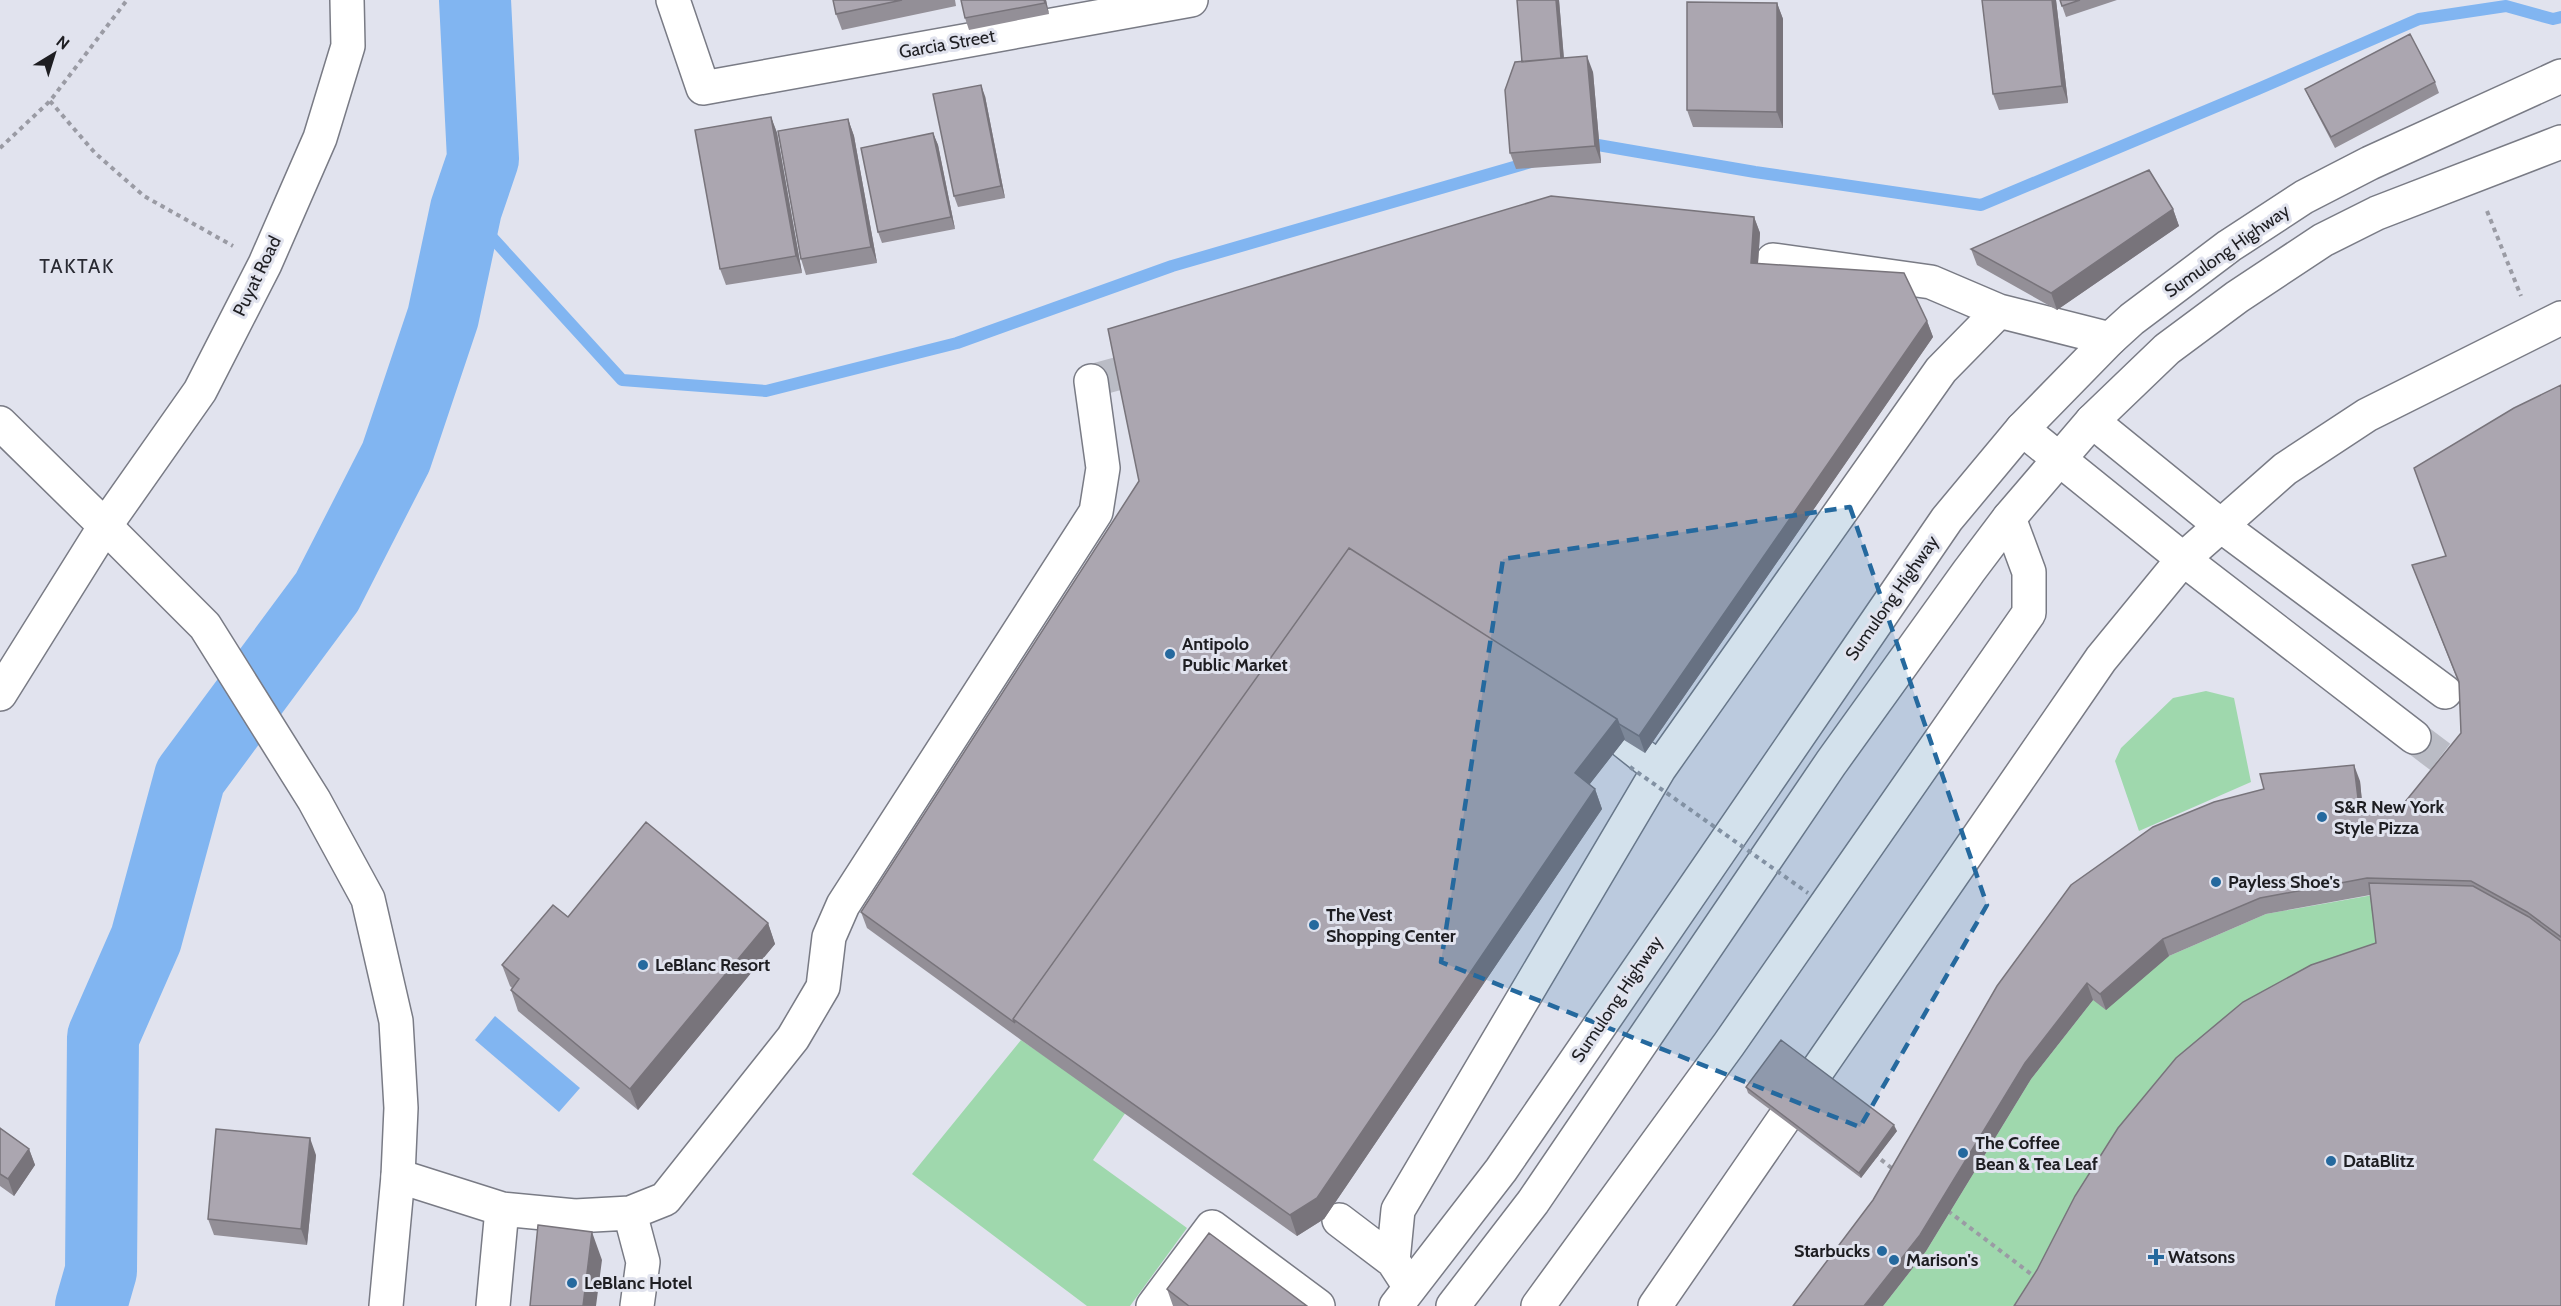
<svg xmlns="http://www.w3.org/2000/svg" width="2561" height="1306" viewBox="0 0 2561 1306" font-family="Cabin,sans-serif">
<style>
.green{fill:#9fd8ad}
.water{fill:#81b5f1}
.lines{fill:none;stroke-linecap:round;stroke-linejoin:round}
.stream{stroke:#81b5f1;stroke-width:12}
.river{stroke:#81b5f1;stroke-width:72}
.minor-tunnel{stroke:#babcc5;stroke-width:33;stroke-dasharray:33 16;stroke-linecap:butt}
.minor-casing{stroke:#797b85;stroke-width:36}
.major-casing{stroke:#797b85;stroke-width:36}
.path{stroke:#9a9ba4;stroke-width:4;stroke-dasharray:4.5 4.5;stroke-linecap:butt}
.minor{stroke:#fff;stroke-width:33}
.major{stroke:#fff;stroke-width:33}
.path-bridge{stroke:#9a9ba4;stroke-width:4;stroke-dasharray:4.5 4.5;stroke-linecap:butt}
.wall{fill:#938f97}
.shaded-wall{fill:#78747b}
.building{fill:#aba6b0;stroke:#78747b;stroke-width:1.5}
.marked{fill:#25699e;fill-opacity:0.2;stroke:#25699e;stroke-width:4.5;stroke-dasharray:12 8;stroke-linejoin:round}
.poi-dot{fill:#25699e;stroke:#e1e3ee;stroke-width:2}
.labels{text-anchor:middle;dominant-baseline:central;stroke-width:6;stroke-linejoin:round;paint-order:stroke}
.street-label{font-size:18px;fill:#1e1e22;stroke:#e1e3ee}
.poi-label{font-size:18px;font-weight:bold;fill:#1e1e22;stroke:#e1e3ee;text-anchor:start}
.neighbourhood-label{font-size:20px;letter-spacing:1.5px;fill:#292a32;stroke:#e1e3ee}
</style>
<rect width="100%" height="100%" fill="#e1e3ee"/>
<path class="green" d="M 2206,691 L 2234,698 L 2251,782 L 2139,831 L 2115,761 L 2121,748 L 2173,698 Z
M 2373,895 L 2380,954 L 2025,1306 L 1883,1306 L 1926,1251 L 2031,1079 L 2093,1000 L 2169,956 L 2266,914 Z
M 1021,1040 L 1126,1112 L 1093,1160 L 1187,1228 L 1130,1306 L 1087,1306 L 912,1174 Z"/>
<path class="water" d="M 495,1016 L 580,1088 L 559,1112 L 475,1040 Z"/>
<g class="lines">
<path class="stream" d="M 1585,146 L 1592,144 L 1755,172 L 1981,205 L 2258,89 L 2419,19 L 2506,6 L 2553,19 L 2561,17
M 466,209 L 622,380 L 766,391 L 957,343 L 1172,266 L 1531,162"/>
<path class="river" d="M 91,1306 L 101,1271 L 103,1037 L 146,939 L 190,777 L 327,592 L 396,457 L 443,317 L 466,209 L 483,159 L 475,0"/>
<path class="minor-tunnel" d="M 1091,381 L 1160,362
M 2414,737 L 2477,785"/>
<defs>
<path id="minor" d="M 673,0 L 703,88 L 1191,0
M 1773,260 L 1931,282 L 1999,311 L 2110,339
M 2092,421 L 2220,525 L 2445,692
M 0,423 L 105,526 L 200,391 L 265,264 L 320,138 L 348,46 L 347,0
M 2022,429 L 2183,559 L 2414,737
M 1625,742 L 1659,769
M 398,1176 L 502,1209 L 575,1216 L 630,1213 L 665,1199 L 793,1038 L 823,987 L 829,937 L 843,905 L 1096,512 L 1103,468 L 1091,381
M 630,1213 L 643,1262 L 637,1306
M 1339,1220 L 1393,1261
M 1410,1287 L 1393,1261 L 1398,1210 L 1659,769 L 1941,370 L 1999,311
M 493,1306 L 502,1209
M 1153,1306 L 1212,1227 L 1318,1306
M 1538,1306 L 1729,1044 L 2029,613 L 2029,572 L 2009,518
M 1655,1306 L 2101,659 L 2183,559 L 2285,469 L 2367,415 L 2561,318"/>
<path id="major" d="M 0,694 L 105,526 L 205,626 L 314,800 L 368,899 L 396,1021 L 401,1108 L 398,1176 L 386,1306
M 1396,1306 L 1501,1170 L 1947,519 L 2022,429 L 2110,339 L 2132,319 L 2229,246 L 2304,197 L 2370,163 L 2561,76
M 1453,1306 L 1533,1202 L 1831,763 L 1969,571 L 2009,518 L 2092,421 L 2167,349 L 2237,297 L 2323,240 L 2377,213 L 2561,142"/>
</defs>
<use href="#minor" class="minor-casing"/>
<use href="#major" class="major-casing"/>
<path class="path" d="M 50,101 L 95,153 L 144,196 L 233,246
M 0,148 L 50,101 L 127,0
M 2487,211 L 2521,296
M 1874,1154 L 1894,1170
M 1948,1211 L 2035,1277"/>
<use href="#minor" class="minor"/>
<use href="#major" class="major"/>
<path class="path-bridge" d="M 1630,767 L 1808,893"/>
</g>
<path class="wall" d="M 833,0 L 955,0 L 956,6 L 842,30 L 836,14 Z
M 1046,0 L 1049,14 L 969,30 L 965,18 Z
M 1559,0 L 1564,58 L 1593,72 L 1601,163 L 1516,169 L 1510,153 Z
M 2056,0 L 2068,103 L 1999,110 L 1993,94 Z
M 2060,0 L 2117,0 L 2066,17 Z
M 1777,3 L 1783,19 L 1783,128 L 1693,127 L 1687,110 Z
M 2435,82 L 2439,93 L 2335,148 L 2310,100 L 2305,89 Z
M 985,96 L 1005,198 L 958,207 L 954,196 Z
M 771,117 L 777,133 L 802,273 L 726,285 L 720,269 Z
M 848,119 L 854,136 L 877,263 L 806,275 L 801,259 Z
M 933,133 L 938,145 L 955,229 L 882,243 L 878,232 Z
M 2173,209 L 2179,226 L 2057,310 L 1977,265 L 1971,249 Z
M 1754,217 L 1760,233 L 1758,263 L 1927,321 L 1933,337 L 1645,753 L 1624,740 L 1589,785 L 1595,789 L 1602,809 L 1324,1219 L 1297,1236 L 1021,1040 L 867,928 L 861,912 Z
M 2561,385 L 2561,1306 L 2376,943 L 2370,895 L 2266,914 L 2169,956 L 2106,1010 L 2093,1000 L 2031,1079 L 1926,1251 L 1883,1306 L 1793,1306 L 1873,1200 L 1997,986 L 2360,781 L 2363,814 L 2405,802 L 2461,733 L 2459,684 L 2412,565 L 2446,556 Z
M 568,917 L 768,923 L 775,944 L 638,1110 L 518,1011 L 511,990 L 512,988 L 510,986 L 502,965 Z
M 1746,1087 L 1897,1131 L 1861,1178 L 1748,1093 Z
M 0,1128 L 29,1149 L 35,1165 L 14,1196 L 0,1186 Z
M 316,1155 L 307,1245 L 214,1235 L 208,1219 Z
M 1167,1289 L 1307,1306 L 1173,1306 Z"/>
<path class="shaded-wall" d="M 1044,0 L 1046,0 L 1049,14 L 1045,3 Z
M 1556,0 L 1559,0 L 1565,73 L 1561,62 Z
M 2052,0 L 2056,0 L 2068,103 L 2062,86 Z
M 1777,3 L 1783,19 L 1783,128 L 1777,112 Z
M 1587,56 L 1593,72 L 1601,163 L 1595,146 Z
M 981,85 L 985,96 L 1005,198 L 1001,186 Z
M 771,117 L 777,133 L 802,273 L 796,256 Z
M 848,119 L 854,136 L 877,263 L 871,247 Z
M 933,133 L 938,145 L 955,229 L 951,217 Z
M 2173,209 L 2179,226 L 2057,310 L 2051,293 Z
M 1754,217 L 1760,233 L 1757,279 L 1751,263 Z
M 1927,321 L 1933,337 L 1645,753 L 1639,736 Z
M 1617,719 L 1625,739 L 1582,794 L 1575,773 Z
M 2354,765 L 2360,781 L 2365,831 L 2360,815 Z
M 1595,789 L 1602,809 L 1324,1219 L 1297,1236 L 1290,1215 Z
M 768,923 L 775,944 L 638,1110 L 630,1089 Z
M 2163,939 L 2169,956 L 2106,1010 L 2100,994 Z
M 2087,983 L 2093,1000 L 2031,1079 L 1926,1251 L 1883,1306 L 1864,1306 L 2025,1063 Z
M 1894,1125 L 1897,1131 L 1861,1178 L 1859,1173 Z
M 310,1138 L 316,1155 L 307,1245 L 301,1229 Z
M 29,1149 L 35,1165 L 14,1196 L 8,1179 Z
M 592,1232 L 602,1260 L 596,1306 L 583,1306 Z"/>
<path class="building" d="M 833,0 L 902,0 L 836,14 Z
M 961,0 L 1044,0 L 1045,3 L 965,18 Z
M 1517,0 L 1556,0 L 1561,58 L 1522,62 Z
M 1982,0 L 2052,0 L 2062,86 L 1993,94 Z
M 2060,0 L 2080,0 L 2062,6 Z
M 1687,2 L 1777,3 L 1777,112 L 1687,110 Z
M 2410,34 L 2435,82 L 2331,137 L 2305,89 Z
M 1587,56 L 1595,146 L 1510,153 L 1505,90 L 1515,62 Z
M 981,85 L 1001,186 L 954,196 L 933,94 Z
M 771,117 L 796,256 L 720,269 L 695,130 Z
M 848,119 L 871,247 L 801,259 L 778,131 Z
M 933,133 L 951,217 L 878,232 L 861,148 Z
M 2149,170 L 2173,209 L 2051,293 L 1971,249 Z
M 1551,196 L 1754,217 L 1751,263 L 1904,273 L 1927,321 L 1639,736 L 1619,724 L 1617,719 L 1349,548 L 1013,1019 L 1015,1023 L 861,912 L 1139,481 L 1108,329 Z
M 2561,385 L 2561,937 L 2527,912 L 2471,881 L 2367,878 L 2260,898 L 2163,939 L 2100,994 L 2087,983 L 2025,1063 L 1920,1235 L 1864,1306 L 1793,1306 L 1873,1200 L 1997,986 L 2071,885 L 2153,827 L 2214,802 L 2264,789 L 2260,774 L 2354,765 L 2360,815 L 2405,802 L 2461,733 L 2459,682 L 2412,565 L 2446,556 L 2414,468 L 2514,408 Z
M 1349,548 L 1617,719 L 1575,773 L 1595,789 L 1317,1198 L 1290,1215 L 1013,1019 Z
M 646,822 L 768,923 L 630,1089 L 511,990 L 519,979 L 502,965 L 553,905 L 568,917 Z
M 2369,883 L 2473,886 L 2529,917 L 2561,941 L 2561,1306 L 2014,1306 L 2037,1270 L 2075,1196 L 2118,1128 L 2176,1058 L 2243,1002 L 2311,965 L 2376,943 Z
M 1781,1040 L 1894,1125 L 1859,1173 L 1746,1087 Z
M 0,1128 L 29,1149 L 8,1179 L 0,1174 Z
M 216,1129 L 310,1138 L 301,1229 L 208,1219 Z
M 538,1225 L 592,1232 L 583,1306 L 530,1306 Z
M 1209,1233 L 1307,1306 L 1189,1306 L 1167,1289 Z"/>
<path class="marked" d="M 1850,507 L 1987,905 L 1860,1127 L 1441,962 L 1503,559 Z"/>
<g class="poi-dot">
<circle cx="1170" cy="654" r="6"/>
<circle cx="2322" cy="817" r="6"/>
<circle cx="2216" cy="882" r="6"/>
<circle cx="1314" cy="925" r="6"/>
<circle cx="643" cy="965" r="6"/>
<circle cx="1963" cy="1153" r="6"/>
<circle cx="2331" cy="1161" r="6"/>
<circle cx="1882" cy="1251" r="6"/>
<path d="M2153 1248h6v6h6v6h-6v6h-6v-6h-6v-6h6z"/>
<circle cx="1894" cy="1260" r="6"/>
<circle cx="572" cy="1283" r="6"/>
</g>
<g class="labels">
<g class="street-label">
<text transform="translate(947 44) rotate(-10)">Garcia Street</text>
<text transform="translate(2227 251) rotate(-35)">Sumulong Highway</text>
<text transform="translate(257 276) rotate(-64)">Puyat Road</text>
<text transform="translate(1892 598) rotate(-55)">Sumulong Highway</text>
<text transform="translate(1617 999) rotate(-56)">Sumulong Highway</text>
</g>
<g class="poi-label">
<text x="1182" y="644">Antipolo<tspan x="1182" dy="21">Public Market</tspan></text>
<text x="2334" y="807">S&amp;R New York<tspan x="2334" dy="21">Style Pizza</tspan></text>
<text x="2228" y="882">Payless Shoe's</text>
<text x="1326" y="915">The Vest<tspan x="1326" dy="21">Shopping Center</tspan></text>
<text x="655" y="965">LeBlanc Resort</text>
<text x="1975" y="1143">The Coffee<tspan x="1975" dy="21">Bean &amp; Tea Leaf</tspan></text>
<text x="2343" y="1161">DataBlitz</text>
<text x="1870" y="1251" text-anchor="end">Starbucks</text>
<text x="2168" y="1257">Watsons</text>
<text x="1906" y="1260">Marison's</text>
<text x="584" y="1283">LeBlanc Hotel</text>
</g>
<g class="neighbourhood-label">
<text x="77" y="266">TAKTAK</text>
</g>
</g>
<g transform="translate(54 54) rotate(38)" stroke="#e1e3ee" stroke-width="4.5" paint-order="stroke">
<path d="M0-4.5L10 22L0 15L-10 22Z" fill="#1e1e22"/>
<text y="-9" font-size="16" font-weight="bold" text-anchor="middle" fill="#1e1e22">N</text>
</g>
</svg>
